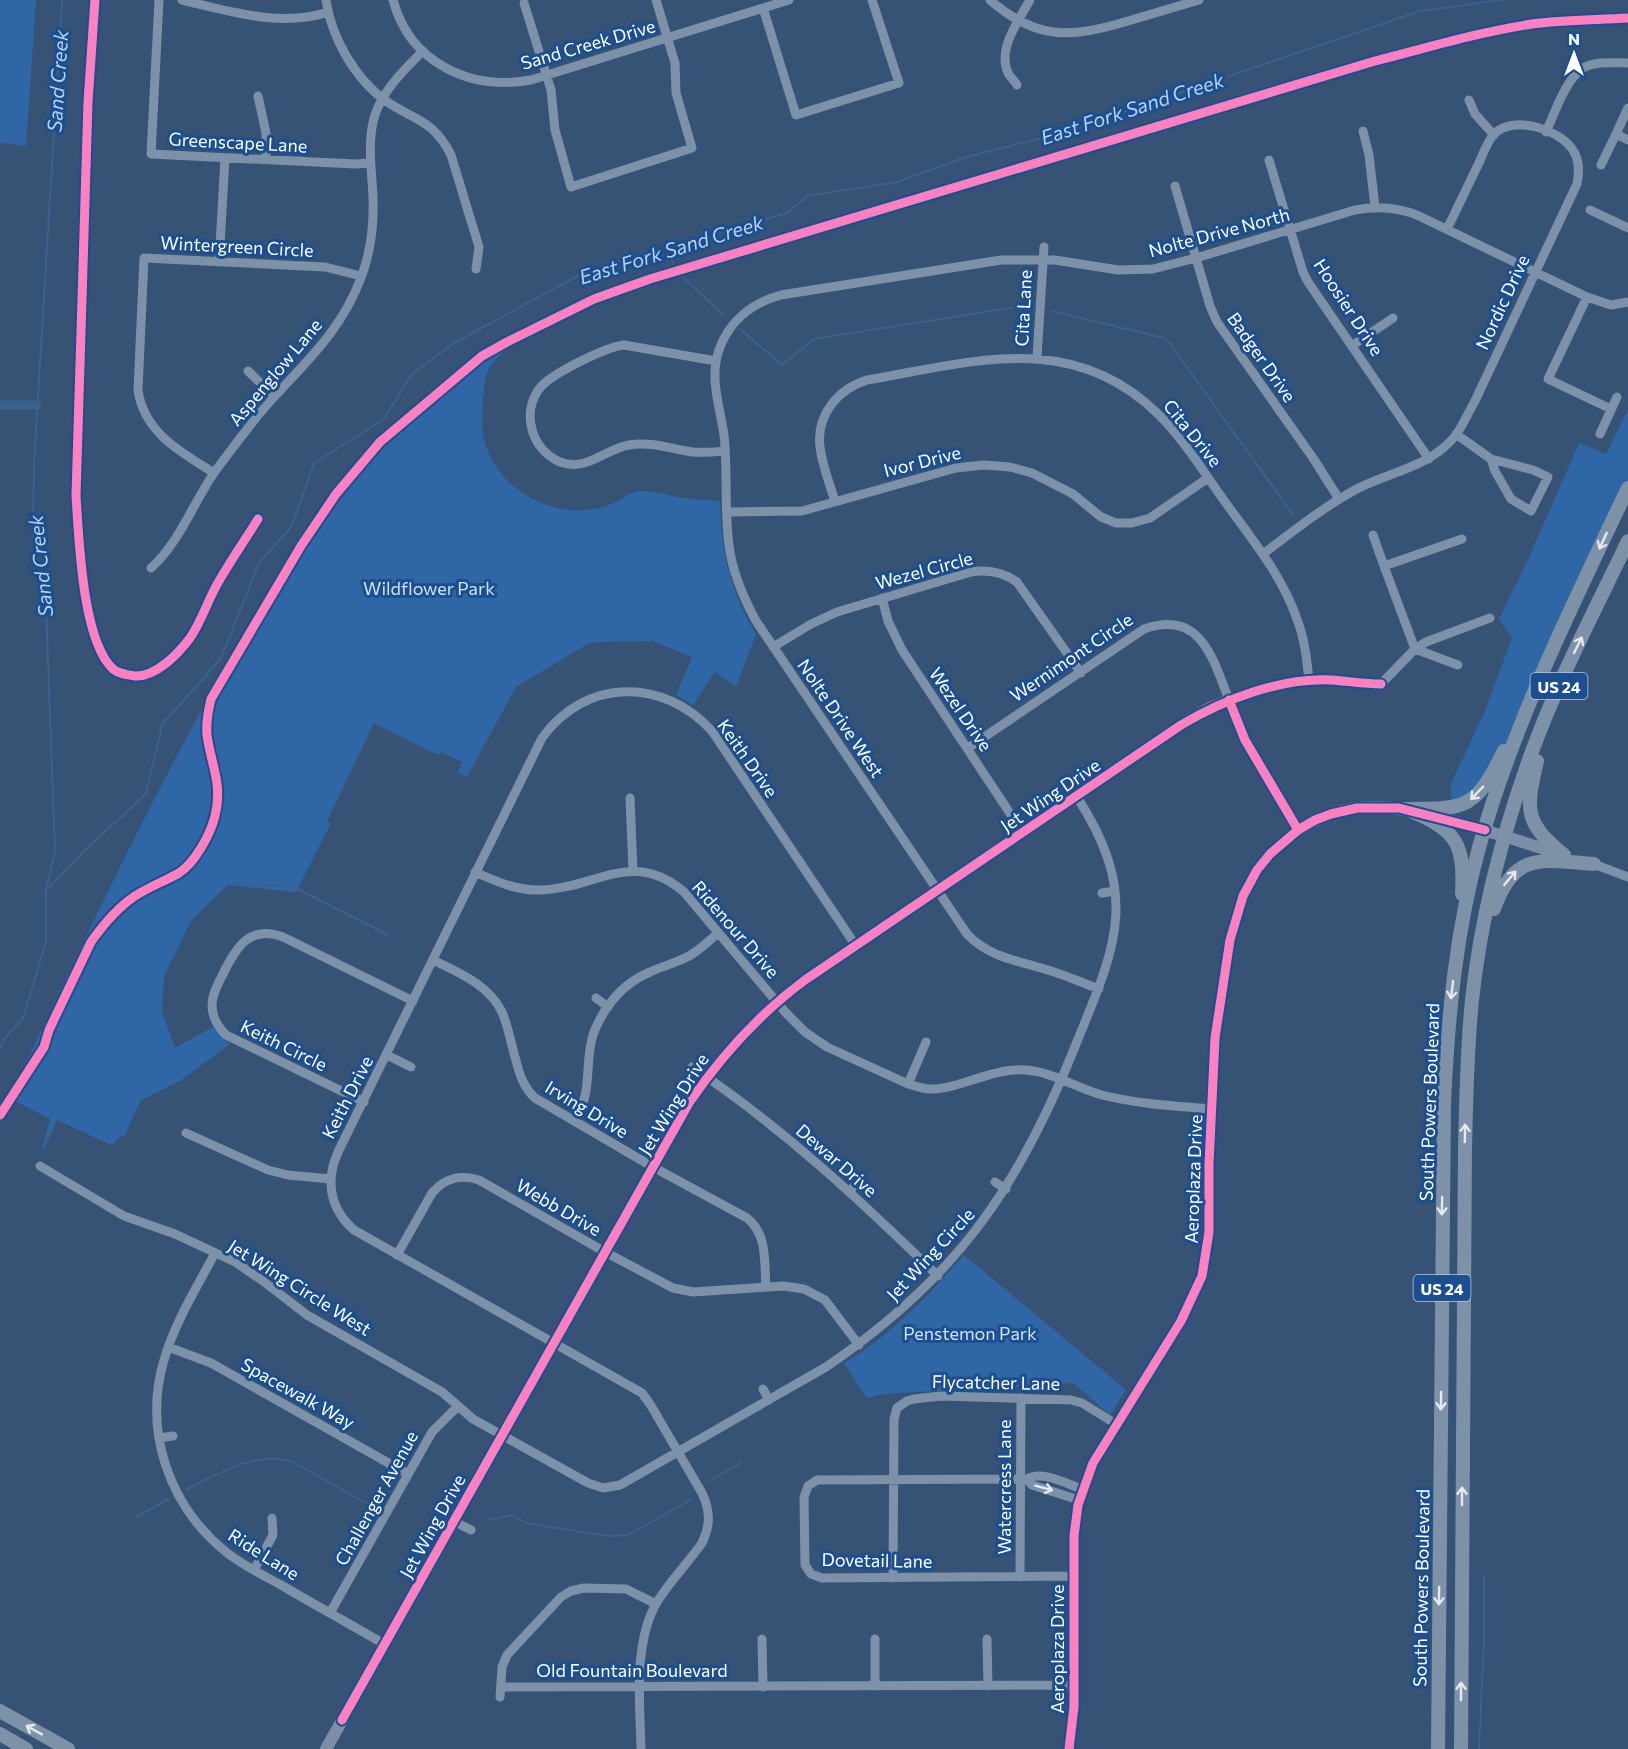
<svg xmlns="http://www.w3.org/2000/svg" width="1628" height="1749" viewBox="0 0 1628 1749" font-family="Commissioner,sans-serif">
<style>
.green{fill:#2f66a5}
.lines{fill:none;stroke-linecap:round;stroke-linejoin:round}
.stream{stroke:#3b618d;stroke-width:2}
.canal{stroke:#3b618d;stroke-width:9}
.minor{stroke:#7d92a8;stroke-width:9}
.major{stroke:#7d8ea7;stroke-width:12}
.highway{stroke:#7e92a7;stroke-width:14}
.cycleway-casing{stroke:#1b4f8f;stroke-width:13}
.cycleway{stroke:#ff80c0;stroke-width:9}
.oneway{stroke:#e5e9ed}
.oneway2{stroke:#e5e9ee}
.labels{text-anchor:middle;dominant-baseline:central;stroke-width:6;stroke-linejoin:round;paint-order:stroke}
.shield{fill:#1b4f8f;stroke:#bbcadd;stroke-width:1.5}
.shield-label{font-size:16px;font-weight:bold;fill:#fff}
.street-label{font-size:18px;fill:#fff;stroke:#1b4f8f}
.park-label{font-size:18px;fill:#cfe3fa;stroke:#1b4f8f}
.water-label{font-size:20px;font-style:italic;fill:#b5d3f5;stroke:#1b4f8f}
</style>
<rect width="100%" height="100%" fill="#365274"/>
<path class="green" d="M 0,0 L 36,0 L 26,146 L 0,143 Z
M 506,340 L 508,346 C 502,354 492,362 488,371 C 483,379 481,424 483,434 C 492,488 554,523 606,506 C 617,503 627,493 639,491 C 649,489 672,497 684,498 C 696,500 708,500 720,501 C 722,555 729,588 756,634 L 736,687 L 715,672 L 693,705 L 676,695 L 692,657 L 652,641 L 596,642 L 586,645 L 516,687 L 467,777 L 458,773 L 462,762 L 441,752 L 438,755 L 374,723 L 327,821 L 331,823 L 296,892 L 228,885 L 191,921 L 164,976 L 162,1012 L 175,1048 L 213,1027 L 230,1044 L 180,1081 L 140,1101 L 125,1135 L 116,1140 L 113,1146 L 57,1120 L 44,1149 L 42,1149 L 50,1119 L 9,1098 C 83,944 154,788 241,641 C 280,575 316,504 369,449 C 389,427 412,410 435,391 C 458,373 480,354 506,340 Z
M 1628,409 L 1628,490 L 1536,687 L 1488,780 L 1451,808 L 1451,784 L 1485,711 L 1512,638 L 1499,619 L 1527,562 L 1579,443 L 1606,454 Z
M 964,1255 L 1126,1390 L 1110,1415 L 1073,1383 L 884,1394 L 867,1398 L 844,1363 C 890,1336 929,1295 964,1255 Z"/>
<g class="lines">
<path class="stream" d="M 668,249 L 673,263
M 680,274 L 723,315
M 1052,311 L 1164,338 L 1168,341 L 1294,516
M 740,329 L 782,365 L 814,339 L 1010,308 L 1027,308
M 233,883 L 294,887 L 388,935
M 46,890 L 88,847 L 146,794 L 162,725 L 221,658 L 259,563 L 292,526 L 314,463 L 383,420 L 412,374 L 454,343 L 585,272 L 787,213 L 807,196 L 897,182 L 966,157 L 1062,133 L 1420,11 L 1502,0
M 0,1048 L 6,1037 L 23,1018 L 46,942 L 46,890 L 55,852 L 46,607 L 33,537 L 34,462 L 62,0
M 709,1481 L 741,1463
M 186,1490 C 217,1474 257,1450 293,1462 L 373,1507
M 136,1517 L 169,1499
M 488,1520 L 512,1515 L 526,1523 L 607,1536 L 628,1535 L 691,1500
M 1479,1749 L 1484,1640 L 1484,1578"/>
<path class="canal" d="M 0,405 L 37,405"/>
<path class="minor" d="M 159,0 L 151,154 L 355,164 L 370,163
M 182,0 C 228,11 282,28 328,12
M 326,0 C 331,37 355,79 386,101 C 415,121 433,119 451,155 L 479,247 L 476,269
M 393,0 C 410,63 470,91 531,80 L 789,0
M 990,0 C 1037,41 1071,38 1128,21 C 1152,14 1175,7 1199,0
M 524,3 L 551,90 L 555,130 L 571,187 L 692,148 L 676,93 L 675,63 L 656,0
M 763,8 L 796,115 L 899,83 L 872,0
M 1017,85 C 1015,81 1010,77 1008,73 C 997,49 1019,20 1030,0
M 258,96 L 266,133 L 266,159
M 1469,100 L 1475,114 L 1494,135
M 1628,108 L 1616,134 L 1628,140
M 1363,131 L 1369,155 L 1375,207
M 1546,132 C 1555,113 1566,77 1585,67 C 1598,61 1614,63 1628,63
M 1269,160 L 1303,272 L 1308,282 L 1429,459
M 1601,165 L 1616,134
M 1175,186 L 1210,306 L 1217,322 L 1313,458 L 1339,499
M 1590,210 L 1628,228
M 219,262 L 225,158
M 1587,297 L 1548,379 L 1611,409
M 1353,345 L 1393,318
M 1037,358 L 1044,247
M 716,361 L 624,345 C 606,347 550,374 539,389 C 521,414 532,450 560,462 C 587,472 605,449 629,445 C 650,441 672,449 693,452 C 704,453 714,452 725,451
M 248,371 L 274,396
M 1456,434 L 1491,459 L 1533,470 L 1548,477 L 1531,511 L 1511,499 L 1495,471 L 1491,459
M 1600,434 L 1617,397
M 214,473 C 181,452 144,433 138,390 L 144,258 L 325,267 L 361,276
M 835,502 C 830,484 822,465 820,447 C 816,415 838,389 867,380 C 973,362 1073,329 1159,415 C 1186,442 1206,476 1228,506 C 1255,543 1284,579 1298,622 C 1305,641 1307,661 1309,681
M 727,512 L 802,511 L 956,468 L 984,465 L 1010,467 L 1032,473 L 1073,494 L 1101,517 L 1116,523 L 1132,523 L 1150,518 L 1208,478
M 1373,535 L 1384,566
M 1263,554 C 1292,532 1321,509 1353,491 C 1387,472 1430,468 1456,435 C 1463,425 1468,413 1474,403 L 1577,184 C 1579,173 1580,162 1574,152 C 1562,130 1514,114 1494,134 C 1487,142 1483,154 1479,163 C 1468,185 1458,207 1447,229
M 151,568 C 180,542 194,501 216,470 C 235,445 254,418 276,395 C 311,357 342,328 361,278 C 370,254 374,224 373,198 C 372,169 366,140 376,112 C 385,88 405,69 423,51
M 882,598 L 888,621 L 902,650 L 1023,833
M 773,647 L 811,624 L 837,612 L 971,572 C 988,569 1003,572 1017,582 L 1081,673
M 1458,665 L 1415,649 L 1384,566 L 1462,539
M 968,748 L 1144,629 C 1201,609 1213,659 1229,700 C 1261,689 1296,679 1330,680 C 1347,681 1364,684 1381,684 L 1415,649 L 1426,642 L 1490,618
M 630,798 L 633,871
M 1591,863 L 1628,877
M 475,872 C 497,882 518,891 542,890 C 596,888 633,848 684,892 L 786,1013 L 805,1032 L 827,1047 L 908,1084 C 915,1086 923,1089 930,1089 C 958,1089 987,1071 1015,1070 C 1047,1068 1073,1087 1102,1095 C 1138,1104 1174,1106 1211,1109
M 1102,893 L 1115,891
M 433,960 C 459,973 488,984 502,1012 C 508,1026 511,1043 515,1057 C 519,1073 523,1087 535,1098 L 653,1167 L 747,1218 C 768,1235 764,1262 766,1287
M 1099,989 C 1083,983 1067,976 1051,971 C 1021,961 989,958 967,934 L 756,621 C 743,597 732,572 729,545 C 724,508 728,471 724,435 C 720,407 709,378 719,350 C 729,321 752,303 781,295 L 1001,260 L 1055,260 L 1118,270 L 1153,269 L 1196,258 L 1355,210 C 1377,206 1398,207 1419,216 L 1587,297 L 1611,305 L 1628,302
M 596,998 L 608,1007
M 387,1055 L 411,1067
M 692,1067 C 782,1127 861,1201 938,1276
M 908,1084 L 926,1042
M 364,1102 L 226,1035 C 218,1027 212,1016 212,1005 C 212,994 218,984 223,974 C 236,948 249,924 283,937 L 413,1001
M 574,1121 C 578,1113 583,1105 585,1096 C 590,1074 586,1053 594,1032 C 605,1005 624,983 650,972 C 663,966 676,963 689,956 C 700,950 709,941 718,933
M 186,1133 L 268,1170 L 288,1175 L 330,1179
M 40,1166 L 124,1216 L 175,1234 L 235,1262 L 263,1281 L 307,1315 L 442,1392 L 473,1419 L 588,1483 L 603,1488 L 620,1485 L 826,1367 C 954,1280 1017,1191 1074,1049 C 1115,948 1142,898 1077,797
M 995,1182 L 1006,1189
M 850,1191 L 858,1181
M 215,1253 C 197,1287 175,1322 164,1360 C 143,1431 169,1506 226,1552 C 242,1565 263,1575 281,1585 C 315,1605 350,1624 384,1644
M 397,1255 L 432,1193 C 445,1178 460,1174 479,1180 L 605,1252 L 673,1288 L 693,1292 L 783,1286 L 804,1289 L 825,1300 L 859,1345
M 168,1347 L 211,1363 L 408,1474
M 763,1389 L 769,1400
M 159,1438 L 173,1436
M 1027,1479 L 817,1480 L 808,1486 L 804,1497 L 805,1565 L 811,1574 L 822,1578 L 1074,1576
M 1079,1500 L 1032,1485 L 1027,1479 C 1042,1470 1067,1484 1082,1489
M 453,1521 L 471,1530
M 254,1570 L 273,1535 L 272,1518
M 1020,1577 L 1021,1398
M 893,1578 L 894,1419 L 897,1408 L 907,1401 L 914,1399 L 941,1396 L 1071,1400 L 1082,1403 L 1116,1424
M 330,1613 L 432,1432 L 458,1406
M 762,1639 L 763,1687
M 987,1639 L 988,1686
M 875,1686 L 875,1639
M 502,1687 L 1074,1685
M 500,1697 L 502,1667 L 507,1655 L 561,1597 L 571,1591 L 584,1588 L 626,1589 L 656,1604
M 641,1749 C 640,1703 633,1643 657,1602 C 670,1581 688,1563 702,1543 C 711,1525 710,1510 702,1493 L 650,1404 L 642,1393 L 354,1230 C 329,1208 325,1179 339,1150 L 542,738 C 585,678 663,677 712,731 L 856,946
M 1069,1749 L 1074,1707 L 1074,1536 L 1078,1505 L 1093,1463 L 1181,1321 L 1202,1276 L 1209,1232 L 1209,1164 L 1215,1038 L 1230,940 L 1243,896 L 1257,870 L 1270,854 L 1298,830"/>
<path class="major" d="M 326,1749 L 689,1103 C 722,1055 759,1014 805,980 L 1181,725 L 1210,708 L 1229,700 L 1245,740 L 1298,830 C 1316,819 1335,810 1358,808 C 1389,804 1418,812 1448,820 C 1487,830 1525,843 1563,855"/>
<path class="highway" d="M 1537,761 C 1526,809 1523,822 1564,855
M 1405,809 C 1468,809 1475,809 1504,751
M 1413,812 C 1457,830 1465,846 1462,894
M 1494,909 C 1514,851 1542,860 1594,864
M 0,1711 L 68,1749
M 0,1734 L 26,1749
M 1438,1749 L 1444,1103 C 1448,1016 1456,929 1480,844 C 1515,720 1573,604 1628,488
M 1461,1749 L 1465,1150 C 1466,1100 1467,1049 1472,1000 C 1481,917 1502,835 1530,757 C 1557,682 1594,612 1628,541"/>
<defs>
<path id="cycleway" d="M 95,0 L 88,102 L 76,496 C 79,538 82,640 113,669 C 119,674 127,675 135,676 C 156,677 178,654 190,638 C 202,621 208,599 219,581 C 231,560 245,540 258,519
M 1229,700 L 1245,740 L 1298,830
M 0,1115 L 44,1047 L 49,1030 L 91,942 C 103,925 117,908 135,896 C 149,887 165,881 179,873 C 195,863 211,833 215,816 C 223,784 211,765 207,735 C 206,723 208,711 211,699 L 301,546 L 336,494 L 380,442 L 482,356 L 507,342 L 594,299 L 650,279 L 1375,61 C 1427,48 1479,32 1532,24 C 1563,20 1596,20 1628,18
M 342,1720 L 689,1103 C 722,1055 759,1014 805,980 L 1181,725 C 1225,699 1279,678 1331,680 C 1348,681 1364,684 1381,684
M 1069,1749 L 1074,1707 L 1074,1536 L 1078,1505 L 1093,1463 L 1181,1321 L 1202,1276 L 1209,1232 L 1209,1164 L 1215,1038 L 1230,940 L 1243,896 L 1257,870 L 1270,854 L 1298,830 L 1315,820 L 1331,814 L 1357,808 L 1399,808 L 1485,830"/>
</defs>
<use href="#cycleway" class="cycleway-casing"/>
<use href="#cycleway" class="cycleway"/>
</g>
<defs><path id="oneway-shaft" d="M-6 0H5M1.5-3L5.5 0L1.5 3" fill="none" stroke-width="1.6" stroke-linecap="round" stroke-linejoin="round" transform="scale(1.5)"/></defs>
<g class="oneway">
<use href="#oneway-shaft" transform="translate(1603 541) rotate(115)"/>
<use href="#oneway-shaft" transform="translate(1578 645) rotate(-64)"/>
<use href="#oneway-shaft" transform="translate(1477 793) rotate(134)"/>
<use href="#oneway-shaft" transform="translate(1510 878) rotate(-50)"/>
<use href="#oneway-shaft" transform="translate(1452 990) rotate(97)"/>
<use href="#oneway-shaft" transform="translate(1465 1133) rotate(-89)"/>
<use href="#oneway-shaft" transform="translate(1442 1206) rotate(91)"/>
<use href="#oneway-shaft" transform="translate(1441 1401) rotate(91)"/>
<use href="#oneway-shaft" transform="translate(1462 1496) rotate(-90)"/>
<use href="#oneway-shaft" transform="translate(1439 1596) rotate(91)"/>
<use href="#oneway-shaft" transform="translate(1461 1691) rotate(-90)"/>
<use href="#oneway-shaft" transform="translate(34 1730) rotate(-151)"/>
</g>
<use class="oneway2" href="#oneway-shaft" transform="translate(1044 1488) rotate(15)"/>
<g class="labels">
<g class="shield">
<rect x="1530.5" y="673" width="57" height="26" rx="4.5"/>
<rect x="1413.5" y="1275" width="57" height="26" rx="4.5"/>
</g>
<g class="shield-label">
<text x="1559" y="686">US 24</text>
<text x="1442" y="1288">US 24</text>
</g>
<g class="street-label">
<text transform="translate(588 44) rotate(-16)">Sand Creek Drive</text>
<text transform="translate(238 142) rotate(3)">Greenscape Lane</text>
<text transform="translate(1219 232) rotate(-15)">Nolte Drive North</text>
<text transform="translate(237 246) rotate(3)">Wintergreen Circle</text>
<text transform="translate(1502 302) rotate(-65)">Nordic Drive</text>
<text transform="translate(1349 307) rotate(57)">Hoosier Drive</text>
<text transform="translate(1023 308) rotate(-87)">Cita Lane</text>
<text transform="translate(1262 357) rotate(55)">Badger Drive</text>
<text transform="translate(275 372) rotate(-50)">Aspenglow Lane</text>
<text transform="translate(1193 433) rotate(51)">Cita Drive</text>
<text transform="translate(922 461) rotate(-14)">Ivor Drive</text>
<text transform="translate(924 570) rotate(-15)">Wezel Circle</text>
<text transform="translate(1071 657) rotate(-34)">Wernimont Circle</text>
<text transform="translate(961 709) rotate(56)">Wezel Drive</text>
<text transform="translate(841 718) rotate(56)">Nolte Drive West</text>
<text transform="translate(748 758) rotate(55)">Keith Drive</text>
<text transform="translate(1050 795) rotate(-34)">Jet Wing Drive</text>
<text transform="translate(736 929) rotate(49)">Ridenour Drive</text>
<text transform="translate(284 1045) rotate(26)">Keith Circle</text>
<text transform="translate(347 1097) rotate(-63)">Keith Drive</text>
<text transform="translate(1429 1102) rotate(-88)">South Powers Boulevard</text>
<text transform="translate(673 1104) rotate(-58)">Jet Wing Drive</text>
<text transform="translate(587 1109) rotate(31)">Irving Drive</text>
<text transform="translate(837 1160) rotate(41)">Dewar Drive</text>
<text transform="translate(1193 1179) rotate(-88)">Aeroplaza Drive</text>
<text transform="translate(559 1207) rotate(30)">Webb Drive</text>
<text transform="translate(930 1254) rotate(-47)">Jet Wing Circle</text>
<text transform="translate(300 1287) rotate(32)">Jet Wing Circle West</text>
<text transform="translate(996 1382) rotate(1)">Flycatcher Lane</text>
<text transform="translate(298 1393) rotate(29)">Spacewalk Way</text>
<text transform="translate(1004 1487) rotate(-90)">Watercress Lane</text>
<text transform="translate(376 1498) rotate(-61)">Challenger Avenue</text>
<text transform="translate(432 1526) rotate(-61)">Jet Wing Drive</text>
<text transform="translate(264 1554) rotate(32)">Ride Lane</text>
<text transform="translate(877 1560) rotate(1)">Dovetail Lane</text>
<text transform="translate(1421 1588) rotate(-89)">South Powers Boulevard</text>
<text transform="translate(1057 1649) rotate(-90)">Aeroplaza Drive</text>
<text x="632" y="1670">Old Fountain Boulevard</text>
</g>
<g class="park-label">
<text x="429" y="588">Wildflower Park</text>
<text x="970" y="1333">Penstemon Park</text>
</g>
<g class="water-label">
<text transform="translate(57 81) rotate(-86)">Sand Creek</text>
<text transform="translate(1132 108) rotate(-18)">East Fork Sand Creek</text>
<text transform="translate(671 249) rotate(-17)">East Fork Sand Creek</text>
<text transform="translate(40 566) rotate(-96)">Sand Creek</text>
</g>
</g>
<g transform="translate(1574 54)" stroke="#1b4f8f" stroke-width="4.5" paint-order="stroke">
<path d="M0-4.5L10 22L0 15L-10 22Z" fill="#ffffff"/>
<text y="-9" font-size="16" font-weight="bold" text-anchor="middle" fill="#ffffff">N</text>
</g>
</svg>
